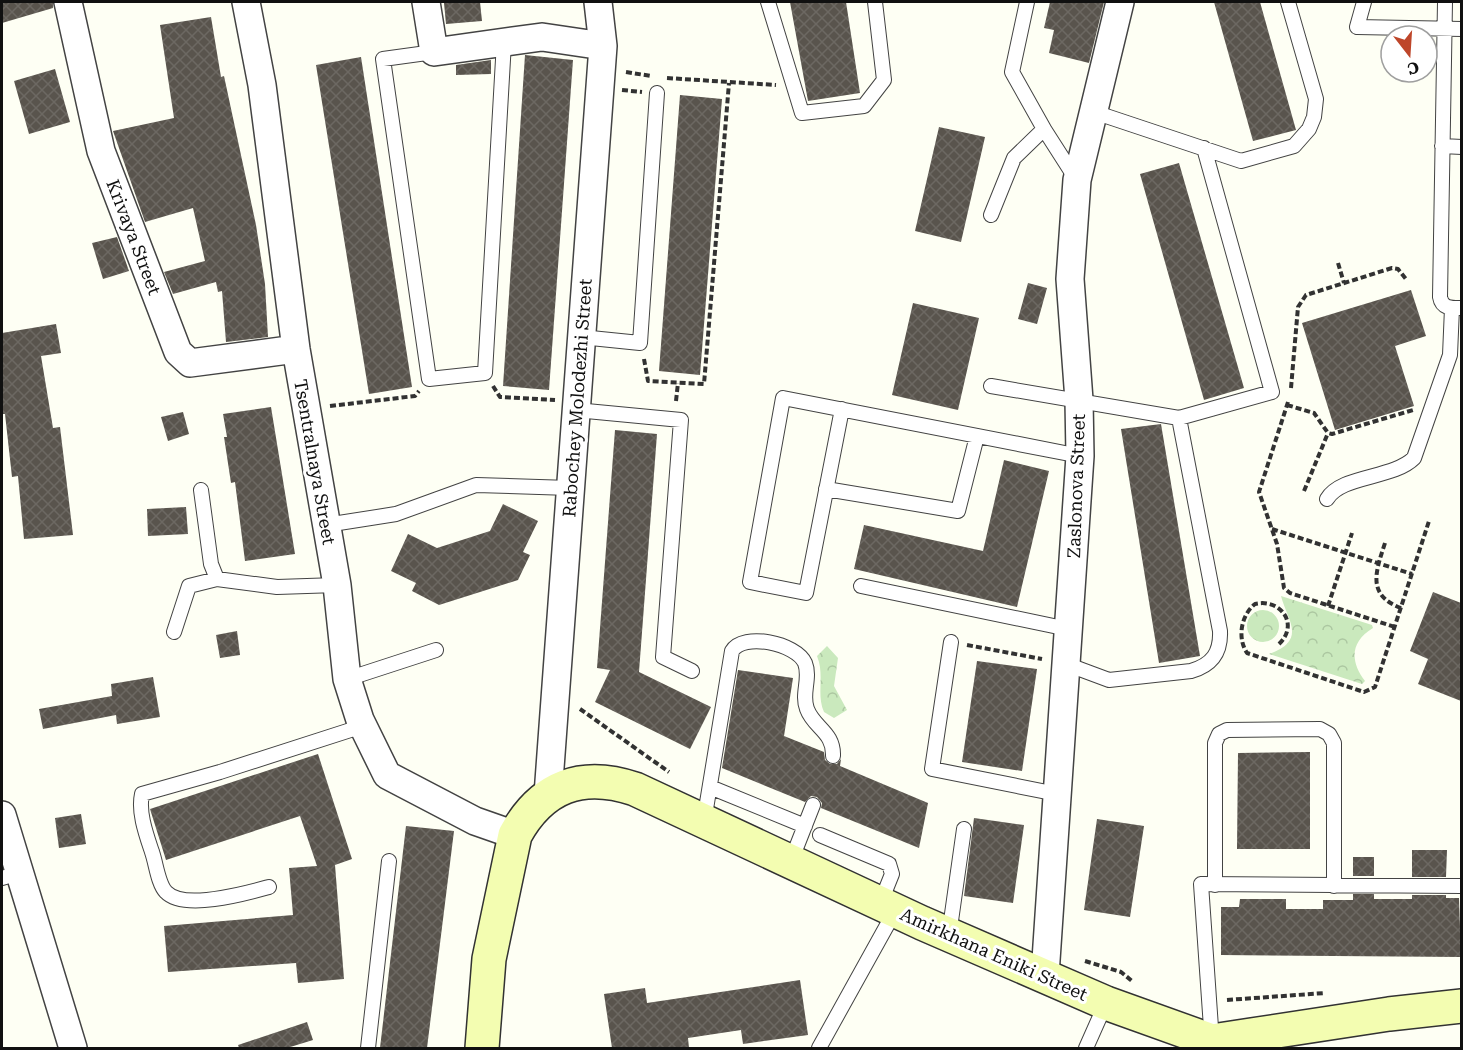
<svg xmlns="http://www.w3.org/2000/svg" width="1463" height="1050" viewBox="0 0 1463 1050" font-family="'Roboto Serif',serif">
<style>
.park{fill:url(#park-crowns)}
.building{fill:url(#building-cross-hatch)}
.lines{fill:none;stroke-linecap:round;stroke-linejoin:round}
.lane-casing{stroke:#434343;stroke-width:16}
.street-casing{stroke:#434343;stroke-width:30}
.secondary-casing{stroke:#323232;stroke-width:36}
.path{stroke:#323232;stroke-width:4;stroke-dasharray:6 3;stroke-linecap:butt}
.lane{stroke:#fff;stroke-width:14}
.street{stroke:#fff;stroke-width:27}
.secondary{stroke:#f3fdb1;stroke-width:33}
.labels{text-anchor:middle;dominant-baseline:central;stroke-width:6;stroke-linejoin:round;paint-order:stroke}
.street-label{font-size:18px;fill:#101010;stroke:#fff}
</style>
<defs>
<pattern id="park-crowns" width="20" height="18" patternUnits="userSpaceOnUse" patternTransform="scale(1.5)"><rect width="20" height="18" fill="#cae9bd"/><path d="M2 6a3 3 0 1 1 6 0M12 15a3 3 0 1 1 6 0" fill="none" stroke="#acc7a1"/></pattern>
<pattern id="building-cross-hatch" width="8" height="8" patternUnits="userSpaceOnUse" patternTransform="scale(1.5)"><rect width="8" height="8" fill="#59544d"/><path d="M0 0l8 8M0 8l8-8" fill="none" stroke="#6c6862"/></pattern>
</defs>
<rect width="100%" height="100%" fill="#fefff4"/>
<path class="park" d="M 1281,596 L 1372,625 L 1373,628 C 1350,642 1350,661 1365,681 L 1362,684 L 1269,654 C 1308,640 1287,620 1281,596 Z
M1247 626a16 16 0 1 1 32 0a16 16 0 1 1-32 0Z
M 827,646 L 838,658 L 834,686 L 847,710 L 834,718 L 824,712 C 816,694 825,675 817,656 Z"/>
<path class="building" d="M 2,2 L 53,2 L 53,8 L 2,23 Z
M 480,2 L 482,21 L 446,24 L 444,3 Z
M 790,2 L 846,2 L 860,93 L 808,101 Z
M 1050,2 L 1104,2 L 1089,63 L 1049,53 L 1054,30 L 1044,28 Z
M 1214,2 L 1260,2 L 1296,130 L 1253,141 Z
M 211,17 L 221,77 L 224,76 L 256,225 L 265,284 L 268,337 L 226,342 L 222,291 L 218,292 L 216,282 L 173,294 L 164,272 L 205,261 L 193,208 L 145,222 L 113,131 L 174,118 L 160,25 Z
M 525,55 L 573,60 L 549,390 L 503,386 Z
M 361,57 L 412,387 L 369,394 L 316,65 Z
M 491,60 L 491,74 L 456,75 L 456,65 Z
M 55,69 L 70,122 L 29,134 L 14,81 Z
M 680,95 L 722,99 L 700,375 L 659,371 Z
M 939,127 L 985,137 L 961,242 L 915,231 Z
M 1179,163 L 1244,388 L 1204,400 L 1140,174 Z
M 117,237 L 129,271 L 103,279 L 92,243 Z
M 1028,283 L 1047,288 L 1037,324 L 1018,319 Z
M 1411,290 L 1426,336 L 1395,346 L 1414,406 L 1335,430 L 1302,323 Z
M 913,303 L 979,318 L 958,410 L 892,395 Z
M 56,324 L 61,353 L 41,356 L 53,428 L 60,427 L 73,535 L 24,539 L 18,476 L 12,477 L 5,414 L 2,414 L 2,333 Z
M 271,407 L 295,554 L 245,561 L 235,482 L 231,483 L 224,437 L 227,437 L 223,414 Z
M 183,412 L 189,434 L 168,441 L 161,417 Z
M 1161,424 L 1200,656 L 1159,663 L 1121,429 Z
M 615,430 L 657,434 L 639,672 L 711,707 L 690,749 L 595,702 L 610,670 L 597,668 Z
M 1004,460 L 1049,471 L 1017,607 L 854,569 L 864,525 L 983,551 Z
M 503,504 L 538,521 L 523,552 L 530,555 L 518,580 L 439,605 L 412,591 L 416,583 L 391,571 L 408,534 L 437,548 L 490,531 Z
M 186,507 L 188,534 L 148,536 L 147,509 Z
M 1433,592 L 1461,603 L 1461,701 L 1418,684 L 1428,659 L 1410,651 Z
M 237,631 L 240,655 L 220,658 L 216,635 Z
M 977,661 L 1037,669 L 1022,771 L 962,762 Z
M 738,670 L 793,678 L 784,736 L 824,752 L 825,760 L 830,764 L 837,764 L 841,759 L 840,766 L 928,803 L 919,848 L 821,808 L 822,803 L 817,797 L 811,796 L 805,802 L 722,768 Z
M 153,677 L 160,717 L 117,724 L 116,715 L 43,729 L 39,709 L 112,696 L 111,684 Z
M 1310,752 L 1310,849 L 1237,849 L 1238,753 Z
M 318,754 L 352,859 L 335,865 L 344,979 L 298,983 L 296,963 L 168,972 L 164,926 L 293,915 L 289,868 L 317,866 L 300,816 L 166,860 L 150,809 Z
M 81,814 L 86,844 L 59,848 L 55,818 Z
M 974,818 L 1024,825 L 1013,903 L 964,896 Z
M 1097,819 L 1144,826 L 1130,917 L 1084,910 Z
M 406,826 L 454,831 L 427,1048 L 380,1048 Z
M 1412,850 L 1447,850 L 1446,877 L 1412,877 Z
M 1353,857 L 1374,857 L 1374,876 L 1353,876 Z
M 1353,894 L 1374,894 L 1374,899 L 1412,899 L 1412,895 L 1446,895 L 1446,898 L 1459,898 L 1461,957 L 1221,955 L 1221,907 L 1239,907 L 1240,899 L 1286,899 L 1286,909 L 1323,909 L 1323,900 L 1353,900 Z
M 800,980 L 808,1035 L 743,1044 L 741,1030 L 688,1038 L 689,1048 L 612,1048 L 604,994 L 645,988 L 647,1003 Z
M 307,1022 L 313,1040 L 287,1048 L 239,1048 L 238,1045 Z"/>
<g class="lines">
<defs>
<path id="lane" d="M 768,2 L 802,113 L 864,106 L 884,80 L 875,2
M 1027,2 L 1012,72 L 1044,129
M 1364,2 L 1357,27 L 1462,29
M 1445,2 L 1440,297 C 1442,309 1452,308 1462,308
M 434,52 L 383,59 L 429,379 L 485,373 L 504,42
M 1094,112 L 1241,161 L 1294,146 L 1309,129 L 1314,117 L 1316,99 L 1288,2
M 1442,146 L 1462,147
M 991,215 L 1014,158 L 1044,129 L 1076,179
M 581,337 L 640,343 L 657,93
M 991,386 L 1179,418 L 1272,392 L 1204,148
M 842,409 L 806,593 L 750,582 L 783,398 L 1080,456
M 576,410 L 681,420 L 663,657 L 692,671
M 826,489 L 958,511 L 977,436
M 201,490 L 211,564 L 217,579
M 1327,499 C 1341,475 1393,479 1414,458 L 1450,355 L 1452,308
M 326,525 L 396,514 L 476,485 L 570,488
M 861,586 L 1068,629
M 174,632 L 189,586 L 217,579 L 277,587 L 337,585
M 951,642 L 932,769 L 1057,794
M 1066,664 L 1109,680 L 1191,671 C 1212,665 1221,653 1220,631 L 1179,418
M 347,679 L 436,650
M 710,787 L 805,826
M 704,821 L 732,651 C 743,632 796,643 805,663 C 811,678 801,694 807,709 C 814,728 834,732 833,756
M 820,835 L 889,864 L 892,874 L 880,904
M 791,861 L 813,805
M 2,878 L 19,873
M 1215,885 L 1215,743 L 1219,734 L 1227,730 L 1320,729 L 1329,734 L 1334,743 L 1334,886
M 269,887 C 247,893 184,911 166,892 C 158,884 156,863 152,852 C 146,834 138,812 142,794 L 220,772 L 363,726
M 949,935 L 964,829
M 1212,1042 L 1201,884 L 1462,886
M 368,1048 L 389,861
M 819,1048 L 895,911
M 1086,1048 L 1106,1003"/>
<path id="street" d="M 68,2 L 101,151 L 178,352 L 190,363 L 296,349
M 246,2 L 262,85 L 296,349 L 337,585 L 347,679 L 360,720 L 387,775 L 475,821 L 515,835
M 426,2 L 434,52 L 542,37 L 603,46
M 548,795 L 603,46 L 598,2
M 2,815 L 73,1048
M 1045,975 L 1080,456 L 1079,400 L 1070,279 L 1077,180 L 1120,2"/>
<path id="secondary" d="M 482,1048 L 489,959 L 515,835 C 542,786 582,771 635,789 L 922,923 L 1106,1003 L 1212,1041 L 1389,1014 L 1462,1006"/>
</defs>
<use href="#lane" class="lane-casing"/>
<use href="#street" class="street-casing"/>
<use href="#secondary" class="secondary-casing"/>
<path class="path" d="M 626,72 L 651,76
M 667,78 L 776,85
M 622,90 L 642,92
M 1338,263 L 1344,283
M 644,359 L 648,381 L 704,384 L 729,83
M 493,386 L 500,397 L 555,400
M 1291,388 L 1298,307 L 1306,295 L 1392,268 L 1398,269 L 1406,279
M 676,401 L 678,383
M 1288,402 L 1259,492 L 1277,544 L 1284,588 L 1290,593 L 1395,627
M 1287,405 L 1314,413 L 1328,433 L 1332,434 L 1413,410
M 330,406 L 415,396 L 419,391
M 1304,491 L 1328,433
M 1272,529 L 1412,574
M 1385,543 C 1376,571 1366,595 1401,608
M 1328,606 L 1352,533
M 1279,644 C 1300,624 1280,598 1255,604 C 1241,615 1237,638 1247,653 L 1364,692 L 1375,687 L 1429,521
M 967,645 L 1042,659
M 580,709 L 669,772
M 1085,961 L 1121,972 L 1132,981
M 1227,1000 L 1325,993"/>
<use href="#lane" class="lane"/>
<use href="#street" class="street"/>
<use href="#secondary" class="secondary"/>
</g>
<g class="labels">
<g class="street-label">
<text transform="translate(134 237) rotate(69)">Krivaya Street</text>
<text transform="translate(577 398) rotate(-86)">Rabochey Molodezhi Street</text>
<text transform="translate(315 462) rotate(80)">Tsentralnaya Street</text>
<text transform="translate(1076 486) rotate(-88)">Zaslonova Street</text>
<text transform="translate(994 954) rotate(24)">Amirkhana Eniki Street</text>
</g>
</g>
<rect width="1463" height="1050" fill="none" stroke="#101010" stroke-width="6"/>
<g transform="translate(1409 54) rotate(163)"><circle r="28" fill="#ffffff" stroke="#9f9f9f" stroke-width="1.5"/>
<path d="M0-4.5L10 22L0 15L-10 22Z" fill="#be462a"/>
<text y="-9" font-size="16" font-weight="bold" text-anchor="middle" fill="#101010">С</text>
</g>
</svg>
